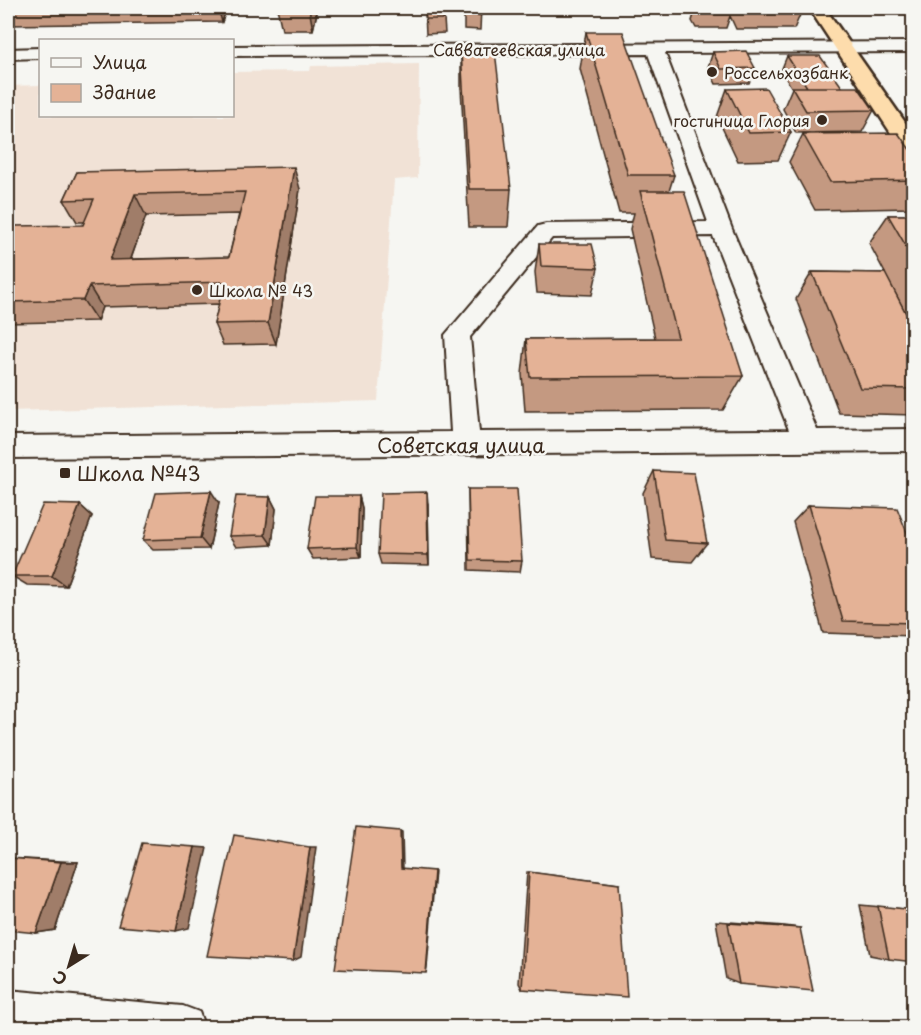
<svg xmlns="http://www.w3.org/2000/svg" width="921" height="1035" viewBox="0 0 921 1035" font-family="'Playpen Sans',sans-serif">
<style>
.built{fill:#f1e2d6}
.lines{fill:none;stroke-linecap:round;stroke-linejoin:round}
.minor-casing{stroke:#3b2a1e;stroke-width:4}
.highway-casing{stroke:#3b2a1e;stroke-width:5}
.minor{fill:#f6f6f2;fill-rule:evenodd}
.highway{fill:#fddcac;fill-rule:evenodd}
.wall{fill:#c49981;stroke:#3b2a1e;stroke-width:1.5;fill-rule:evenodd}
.shaded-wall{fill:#a07d69;stroke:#3b2a1e;stroke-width:1.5}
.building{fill:#e4b296;stroke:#3b2a1e;stroke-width:1.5;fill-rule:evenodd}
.poi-dot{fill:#3b2a1e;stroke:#f6f6f2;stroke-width:2}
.labels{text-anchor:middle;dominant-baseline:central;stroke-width:5;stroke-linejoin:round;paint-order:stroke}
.far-street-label{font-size:16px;fill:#3b2a1e;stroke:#f6f6f2}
.far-poi-label{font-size:16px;fill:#3b2a1e;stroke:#f6f6f2;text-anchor:start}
.street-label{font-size:20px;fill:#3b2a1e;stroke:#f6f6f2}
.poi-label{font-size:20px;fill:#3b2a1e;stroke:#f6f6f2;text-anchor:start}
</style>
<rect width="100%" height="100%" fill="#f6f6f2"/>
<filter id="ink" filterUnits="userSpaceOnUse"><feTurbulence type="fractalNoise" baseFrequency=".0167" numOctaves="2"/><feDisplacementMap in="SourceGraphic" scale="12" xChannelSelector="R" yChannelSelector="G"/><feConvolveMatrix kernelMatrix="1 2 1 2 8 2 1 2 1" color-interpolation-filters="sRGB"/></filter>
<g filter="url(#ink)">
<path class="built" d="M 419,64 L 418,178 L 394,180 L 378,401 L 8,411 L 8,86 L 40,85 L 40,116 L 232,116 L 233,72 L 310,71 L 311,66 Z"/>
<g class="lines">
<defs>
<path id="minor" d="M 914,42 L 914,52 L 665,53 L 732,229 L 817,430 L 914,429 L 914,451 L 8,458 L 8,436 L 451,432 L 445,335 L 538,226 L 546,224 L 708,222 L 648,54 L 232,56 L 232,46 ZM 713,236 L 789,430 L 479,432 L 470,337 L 552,238 Z
M 40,48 L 40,58 L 8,59 L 8,49 Z
M 8,990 L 183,1006 L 199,1012 L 205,1028 L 8,1028 Z"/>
<path id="highway" d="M 809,8 L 825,8 L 914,135 L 914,157 L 906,156 Z"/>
</defs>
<use href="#minor" class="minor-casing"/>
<use href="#highway" class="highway-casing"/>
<use href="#minor" class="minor"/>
<use href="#highway" class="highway"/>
</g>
<path class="wall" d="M 8,8 L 225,8 L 226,10 L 222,22 L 9,25 L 8,22 Z
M 277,8 L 318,8 L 313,30 L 282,30 Z
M 481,8 L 480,30 L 464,29 L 464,15 Z
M 696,8 L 803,8 L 794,29 L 736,29 L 730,16 L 726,28 L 696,28 L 692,21 Z
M 425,13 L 444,19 L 445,33 L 426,34 Z
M 586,32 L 674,175 L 669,191 L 743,376 L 723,410 L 525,411 L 522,374 L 526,339 L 655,338 L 630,229 L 634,213 L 619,213 L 580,69 Z
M 461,51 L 511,189 L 508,227 L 469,227 L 461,88 Z
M 713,52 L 755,68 L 749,83 L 716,84 L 708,67 Z
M 787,56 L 842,87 L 874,110 L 862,132 L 796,133 L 783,109 L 792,88 L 781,71 Z
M 727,89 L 791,132 L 778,160 L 738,161 L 717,117 Z
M 803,134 L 914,155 L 914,206 L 912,208 L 815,210 L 789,162 Z
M 77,172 L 300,189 L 276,344 L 223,345 L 214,324 L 219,304 L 102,307 L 97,321 L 8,323 L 8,239 L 83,225 L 84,222 L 77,222 L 64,200 ZM 239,214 L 229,257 L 131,259 L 146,216 Z
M 888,215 L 914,215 L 914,318 L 908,318 L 891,285 L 914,329 L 914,415 L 839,413 L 796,299 L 812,272 L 885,273 L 869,243 Z
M 539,244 L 598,268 L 592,295 L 537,293 L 535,272 Z
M 654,471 L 707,543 L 692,562 L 652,559 L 643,493 Z
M 468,489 L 522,561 L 520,572 L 469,570 Z
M 359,496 L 362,508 L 361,557 L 313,559 L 307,549 Z
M 270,497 L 276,509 L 272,545 L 236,547 L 229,536 Z
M 219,503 L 209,549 L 153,550 L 143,540 Z
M 428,504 L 429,565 L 381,564 L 378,554 Z
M 80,505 L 92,516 L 66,586 L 27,585 L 12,576 Z
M 809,505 L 914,550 L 914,636 L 823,633 L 793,522 Z
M 8,858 L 26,859 L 78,862 L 55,930 L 36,933 Z
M 527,872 L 619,884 L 522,989 L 519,983 Z
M 860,905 L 914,910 L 889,959 L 870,955 Z
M 716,921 L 785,926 L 800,928 L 739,984 L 726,979 Z"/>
<path class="shaded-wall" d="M 218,8 L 225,8 L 226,10 L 222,22 Z
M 309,8 L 318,8 L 313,30 Z
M 294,167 L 300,189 L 276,344 L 268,323 Z
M 135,194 L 146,216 L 123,281 L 110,260 Z
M 89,286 L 102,307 L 97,321 L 83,300 Z
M 211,491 L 219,503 L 209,549 L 200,538 Z
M 427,492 L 428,504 L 429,565 L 428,555 Z
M 359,496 L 362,508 L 361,557 L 357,547 Z
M 270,497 L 276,509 L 272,545 L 265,535 Z
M 80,505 L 92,516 L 66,586 L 52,576 Z
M 400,831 L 402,832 L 403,868 L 401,868 Z
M 195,847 L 207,848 L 189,928 L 176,931 Z
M 310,847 L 316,847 L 301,957 L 293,961 Z
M 61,862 L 78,862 L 55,930 L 36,933 Z
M 434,871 L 435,871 L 427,968 L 426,973 Z"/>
<path class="building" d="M 465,8 L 481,8 L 481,15 L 464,15 Z
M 696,8 L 727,8 L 730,14 L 700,14 Z
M 444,12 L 444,19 L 426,19 L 425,13 Z
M 586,32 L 623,32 L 674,175 L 628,175 Z
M 461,51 L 495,51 L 511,189 L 469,189 Z
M 746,51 L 755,68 L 721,69 L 713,52 Z
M 787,56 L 820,56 L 842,87 L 807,87 Z
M 792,87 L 858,87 L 874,110 L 806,111 Z
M 766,88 L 791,132 L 749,133 L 727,89 Z
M 898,133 L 914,155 L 914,180 L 830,182 L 803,134 Z
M 294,167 L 268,323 L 214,324 L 224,282 L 89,286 L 83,300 L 8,302 L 8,239 L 14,226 L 83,225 L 94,199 L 64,200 L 77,172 ZM 245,192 L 229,257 L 110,260 L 135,194 Z
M 640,191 L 684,191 L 743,376 L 530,377 L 526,339 L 678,338 Z
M 888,215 L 914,215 L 914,260 Z
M 539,244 L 592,244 L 598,268 L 541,266 Z
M 812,272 L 885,273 L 914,329 L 914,389 L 860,388 Z
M 654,471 L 694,473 L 707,543 L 665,540 Z
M 468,489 L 517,489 L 522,561 L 470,560 Z
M 211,491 L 200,538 L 143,540 L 156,493 Z
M 427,492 L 428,555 L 378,554 L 381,493 Z
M 236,496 L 270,497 L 265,535 L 229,536 Z
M 315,496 L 359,496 L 357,547 L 307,549 Z
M 43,504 L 80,505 L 52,576 L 12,576 Z
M 809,505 L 897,508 L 914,550 L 914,623 L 843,621 Z
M 356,827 L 400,831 L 401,868 L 434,871 L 426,973 L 335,969 Z
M 234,835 L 310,847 L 293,961 L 207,956 Z
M 142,843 L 195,847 L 176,931 L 118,926 Z
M 8,858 L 61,862 L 36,933 L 8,930 Z
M 529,872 L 619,884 L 627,997 L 522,989 Z
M 878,906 L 914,910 L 914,962 L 889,959 Z
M 728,923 L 800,928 L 813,991 L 739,984 Z"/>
</g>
<g class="poi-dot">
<circle cx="712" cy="72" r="6"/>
<circle cx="822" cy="120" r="6"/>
<circle cx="197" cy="290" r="6"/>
<rect x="59" y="467" width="12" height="12" rx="3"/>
</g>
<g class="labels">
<g class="far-street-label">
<text x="519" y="49">Савватеевская улица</text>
</g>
<g class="far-poi-label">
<text x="724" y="72">Россельхозбанк</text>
<text x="810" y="120" text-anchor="end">гостиница Глория</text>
<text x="209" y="290">Школа № 43</text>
</g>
<g class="street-label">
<text x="461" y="445">Советская улица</text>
</g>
<g class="poi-label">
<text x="77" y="473">Школа №43</text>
</g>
</g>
<rect width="921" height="1035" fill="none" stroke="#f6f6f2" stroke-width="30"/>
<rect x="15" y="15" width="891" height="1005" fill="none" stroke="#3b2a1e" stroke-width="2" filter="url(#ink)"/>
<rect x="39" y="39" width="195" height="78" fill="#f6f6f2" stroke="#aba49d" stroke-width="1.5"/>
<rect x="51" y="58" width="30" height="9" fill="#f6f6f2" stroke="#aba49d" stroke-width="1.5"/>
<text x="93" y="69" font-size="18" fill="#3b2a1e">Улица</text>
<rect x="51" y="84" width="30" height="18" fill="#e4b296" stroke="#aba49d" stroke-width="1.5"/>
<text x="93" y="99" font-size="18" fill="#3b2a1e">Здание</text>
<g transform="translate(69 966) rotate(217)" stroke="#f6f6f2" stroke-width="4.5" paint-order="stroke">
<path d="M0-4.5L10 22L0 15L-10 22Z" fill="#3b2a1e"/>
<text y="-9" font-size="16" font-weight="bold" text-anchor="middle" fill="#3b2a1e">С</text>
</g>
</svg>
